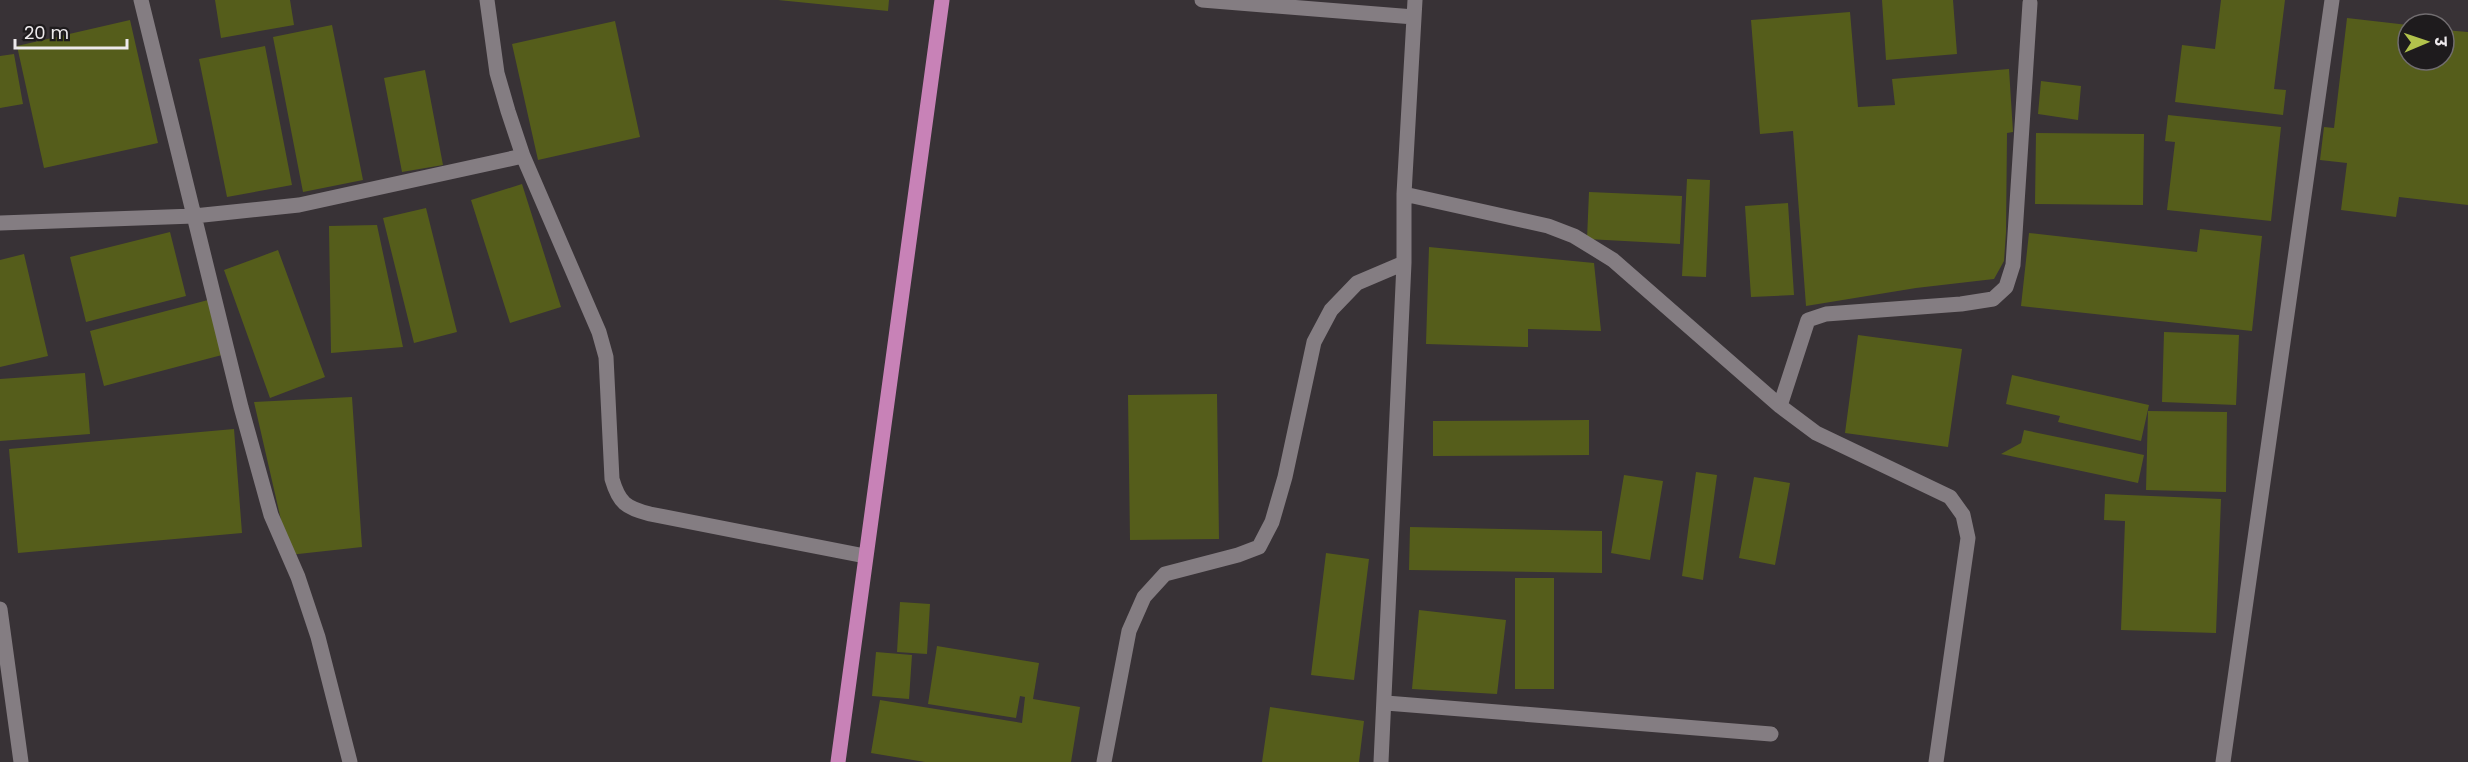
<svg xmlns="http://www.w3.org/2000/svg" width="2468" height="762" viewBox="0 0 2468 762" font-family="Poppins,'Noto Sans Devanagari',sans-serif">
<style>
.building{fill:#555d1b}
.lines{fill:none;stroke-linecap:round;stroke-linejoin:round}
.street{stroke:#847d82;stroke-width:15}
.secondary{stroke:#847d82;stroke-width:15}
.primary{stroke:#c882b7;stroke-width:15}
</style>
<rect width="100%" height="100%" fill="#383236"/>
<path class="building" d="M 215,0 L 290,0 L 294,25 L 221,38 Z
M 778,0 L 889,0 L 888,11 Z
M 1882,0 L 1953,0 L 1957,54 L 1886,60 Z
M 2221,0 L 2285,0 L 2274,89 L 2286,90 L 2283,115 L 2175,102 L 2182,45 L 2215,49 Z
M 1850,12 L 1858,107 L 1895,105 L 1892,79 L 2009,69 L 2013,132 L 2007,133 L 2006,232 L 2004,261 L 1994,279 L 1916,288 L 1806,306 L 1793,131 L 1760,134 L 1751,20 Z
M 2347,18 L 2408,25 L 2408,60 L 2444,60 L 2444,30 L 2468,32 L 2468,205 L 2399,197 L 2396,217 L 2341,210 L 2347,163 L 2320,160 L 2324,127 L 2334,128 Z
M 130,20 L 158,143 L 44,168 L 17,46 Z
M 615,21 L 640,137 L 538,160 L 512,44 Z
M 332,25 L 363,180 L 303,192 L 273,37 Z
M 265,46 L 292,185 L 227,197 L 199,59 Z
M 14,54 L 23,104 L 0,108 L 0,56 Z
M 425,70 L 443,165 L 402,172 L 384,78 Z
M 2041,81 L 2081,86 L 2078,120 L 2038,114 Z
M 2168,115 L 2281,127 L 2271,221 L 2167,210 L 2175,142 L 2165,141 Z
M 2036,133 L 2144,134 L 2143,205 L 2035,204 Z
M 1687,179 L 1710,180 L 1706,277 L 1682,276 Z
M 522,184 L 561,307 L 510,323 L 471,200 Z
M 1589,192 L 1682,196 L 1680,244 L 1587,239 Z
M 1788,203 L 1794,295 L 1751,297 L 1745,206 Z
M 426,208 L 457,332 L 414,343 L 383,218 Z
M 377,225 L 403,347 L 331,353 L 329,226 Z
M 2200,229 L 2262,236 L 2252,331 L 2021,306 L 2029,233 L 2197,252 Z
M 170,232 L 186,296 L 86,322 L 70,257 Z
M 1429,247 L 1594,263 L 1601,331 L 1528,329 L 1528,347 L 1426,344 Z
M 278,250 L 325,377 L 270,398 L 224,270 Z
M 24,254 L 48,356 L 0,367 L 0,260 Z
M 208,300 L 222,355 L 104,386 L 90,331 Z
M 2164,332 L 2239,335 L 2236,405 L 2162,402 Z
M 1858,335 L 1962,349 L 1948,447 L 1845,433 Z
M 85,373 L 90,434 L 0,441 L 0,379 Z
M 2012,375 L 2149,405 L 2141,441 L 2058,422 L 2060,416 L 2006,404 Z
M 1217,394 L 1219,539 L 1130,540 L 1128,395 Z
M 352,397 L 362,547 L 289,555 L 254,402 Z
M 2148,411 L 2227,412 L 2226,492 L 2146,490 Z
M 1589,420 L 1589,455 L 1433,456 L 1433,421 Z
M 234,429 L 242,533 L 18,553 L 9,449 Z
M 2024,430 L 2144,455 L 2138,483 L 2001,454 L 2021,443 Z
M 1696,472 L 1717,475 L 1703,580 L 1682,576 Z
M 1624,475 L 1663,481 L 1650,560 L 1611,553 Z
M 1754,477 L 1790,483 L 1775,565 L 1739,558 Z
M 2105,494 L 2221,499 L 2216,633 L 2121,630 L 2125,521 L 2104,520 Z
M 1410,527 L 1602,531 L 1602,573 L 1409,570 Z
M 1326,553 L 1369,559 L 1354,680 L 1311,675 Z
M 1515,578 L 1554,578 L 1554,689 L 1515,689 Z
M 900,602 L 930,604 L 927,654 L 897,652 Z
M 1419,610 L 1506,620 L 1497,694 L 1412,689 Z
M 937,646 L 1039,663 L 1033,699 L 1080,707 L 1071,762 L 925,762 L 871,753 L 880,700 L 1022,723 L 1025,697 L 1020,696 L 1016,718 L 928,704 Z
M 876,652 L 912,655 L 909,699 L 872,696 Z
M 1270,707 L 1364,721 L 1359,762 L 1262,762 Z"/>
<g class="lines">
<path class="street" d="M 141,0 L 241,407 L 271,515 L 298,577 L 318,637 L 350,762
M 487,0 L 497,73 L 508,111 L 523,156 L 599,332 L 606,357 L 612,479 C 619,503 626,508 650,514 L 865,556
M 1202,0 L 1414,17
M 1404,194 L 1548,226 L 1574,236 L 1613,260 L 1780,406 L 1816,433 L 1950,497 L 1963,515 L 1968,538 L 1936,762
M 0,223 L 194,216 L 299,205 L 523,156
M 1780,406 L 1808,320 L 1826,314 L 1961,304 L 1993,299 L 2006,287 L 2013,265 L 2030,3
M 0,609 L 21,762
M 1386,703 L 1771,734
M 1104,762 L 1129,631 L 1144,597 L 1165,574 L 1238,555 L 1259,547 L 1272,522 L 1285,477 L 1314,342 L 1331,310 L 1357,283 L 1404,263
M 1381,762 L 1404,263 L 1404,194 L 1415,0"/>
<path class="secondary" d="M 2223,762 L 2332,0"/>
<path class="primary" d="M 838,762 L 942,0"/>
</g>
<g transform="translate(2426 42) rotate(88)"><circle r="28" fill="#1e1b1d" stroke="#716d70" stroke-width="1.5"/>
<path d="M0-4.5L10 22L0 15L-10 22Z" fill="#b2c34c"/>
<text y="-9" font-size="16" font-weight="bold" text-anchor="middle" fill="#ede9ec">उ</text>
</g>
<path d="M15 39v9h112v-9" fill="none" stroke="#ede9ec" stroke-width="3"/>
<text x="24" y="39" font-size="18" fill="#ede9ec" stroke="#1e1b1d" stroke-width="4.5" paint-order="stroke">20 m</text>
</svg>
